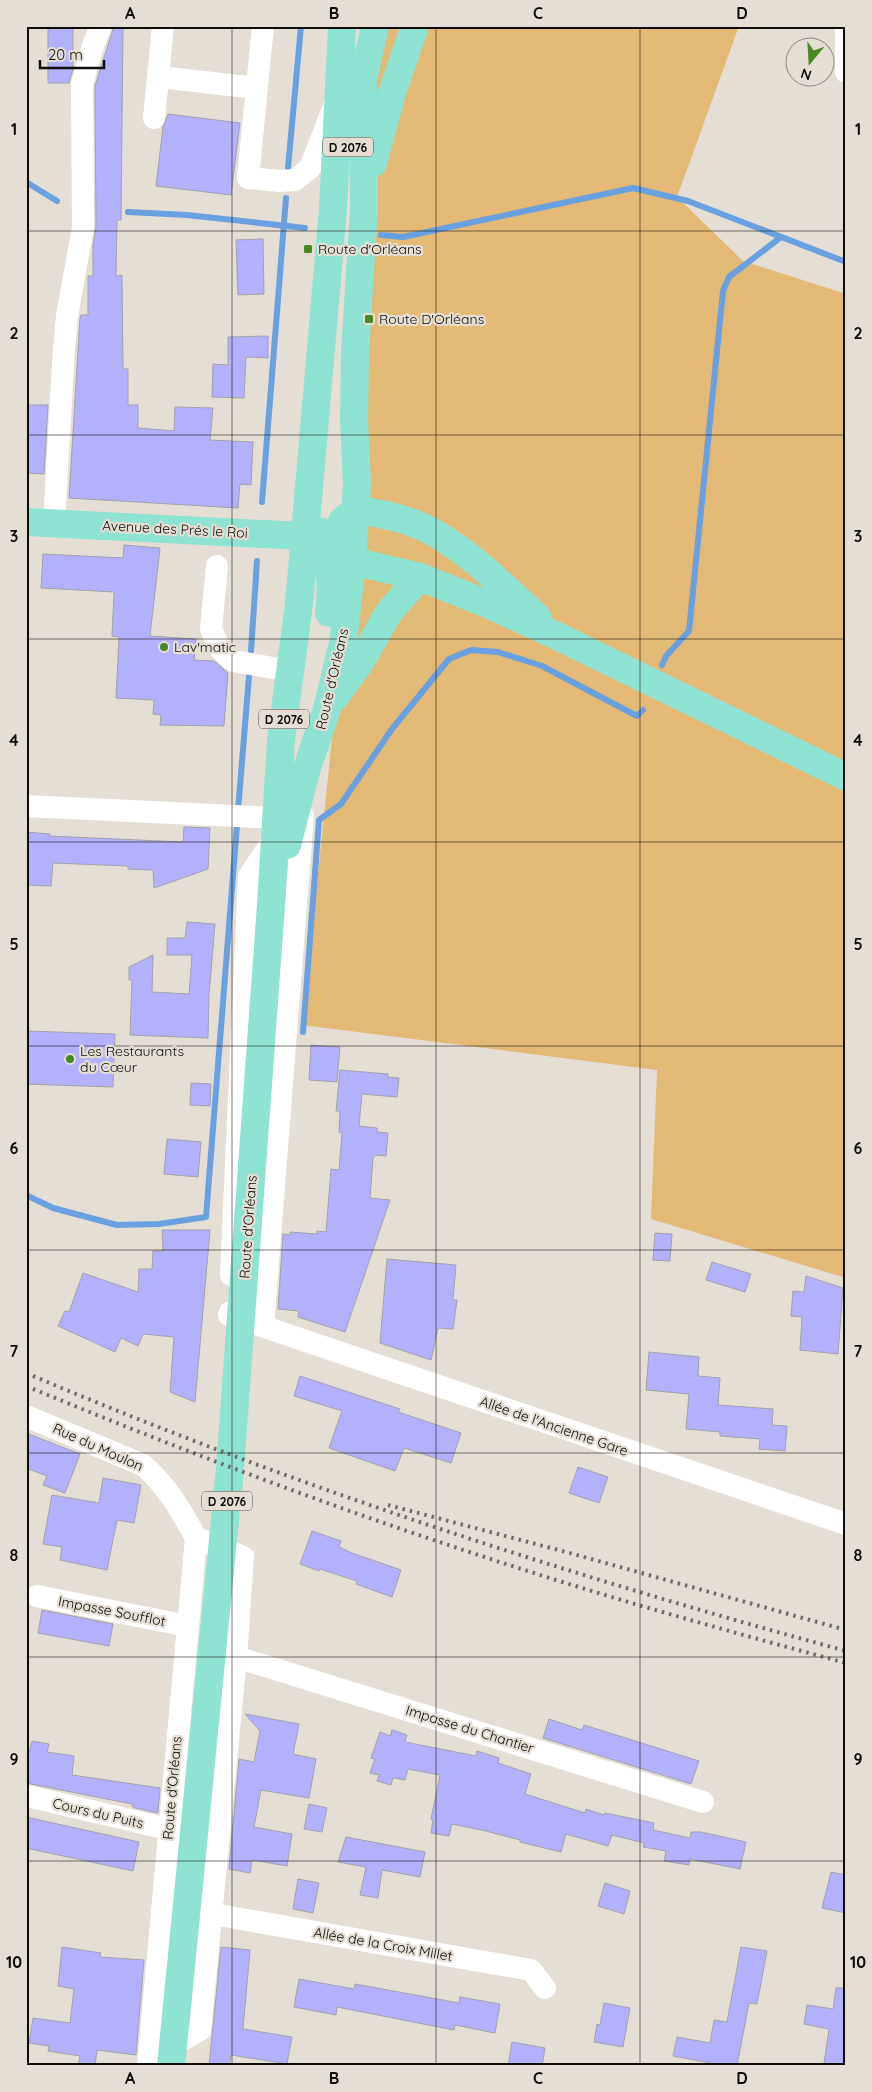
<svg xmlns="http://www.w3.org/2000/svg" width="872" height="2092" viewBox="0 0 872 2092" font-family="Quicksand,sans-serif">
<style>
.green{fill:#e2ba76}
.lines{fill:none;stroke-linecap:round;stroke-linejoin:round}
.stream{stroke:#6aa0df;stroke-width:6}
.building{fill:#b3b0fd;stroke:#a1a1ac}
.minor{stroke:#fff;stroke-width:22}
.major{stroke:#8fe3d2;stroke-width:28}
.rail{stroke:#706c65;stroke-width:4;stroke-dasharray:2.5 5;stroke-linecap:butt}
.grid{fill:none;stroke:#0e0c08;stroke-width:1;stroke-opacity:0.55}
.poi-dot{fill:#498727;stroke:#e5ded4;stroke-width:2}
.labels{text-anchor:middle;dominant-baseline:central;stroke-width:4.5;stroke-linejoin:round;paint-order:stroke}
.shield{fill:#e5ded4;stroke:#4e4b45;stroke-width:1}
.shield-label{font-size:12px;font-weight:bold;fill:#0e0c08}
.poi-label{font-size:14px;fill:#0e0c08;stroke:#e5ded4;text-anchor:start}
.street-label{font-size:14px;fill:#0e0c08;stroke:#e5ded4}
.neatline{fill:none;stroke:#0e0c08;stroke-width:2}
.grid-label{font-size:16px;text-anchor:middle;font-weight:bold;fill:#0e0c08}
</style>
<rect width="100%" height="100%" fill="#e5ded4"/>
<path class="green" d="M 372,26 L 739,26 L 677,197 L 743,261 L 846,294 L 846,1278 L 651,1219 L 657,1070 L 302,1025 L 356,510 Z"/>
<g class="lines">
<path class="stream" d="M 288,168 L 301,26
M 26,182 L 57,201
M 128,212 L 187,215 L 305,228
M 381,235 L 403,237 L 633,188 L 688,201 L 846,262
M 262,502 L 286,198
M 251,651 L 257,561
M 662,665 L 666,656 L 689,631 L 723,291 L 729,277 L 781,237
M 238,811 L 249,676
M 303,1032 L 319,820 L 341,804 L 392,729 L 449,659 L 471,650 L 498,652 L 542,666 L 637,716 L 643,710
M 26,1195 L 53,1208 L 117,1225 L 159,1224 L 206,1217 L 237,825"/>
</g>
<path class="building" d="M 48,26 L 73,26 L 73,69 L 69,83 L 48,83 Z
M 114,26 L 123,26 L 121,220 L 117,220 L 116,276 L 122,275 L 123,369 L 128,369 L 128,405 L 138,405 L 138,428 L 174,431 L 175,407 L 213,408 L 210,440 L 253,442 L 251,485 L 240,484 L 238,508 L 69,498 L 80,318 L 81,315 L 88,315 L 88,276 L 93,276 L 93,245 L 96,227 L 95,86 Z
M 168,114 L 240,123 L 231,195 L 156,186 L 163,127 Z
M 263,239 L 264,294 L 238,295 L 236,240 Z
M 268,336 L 268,358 L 246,357 L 244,398 L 212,397 L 213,364 L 228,365 L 228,337 Z
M 28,405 L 48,405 L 44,474 L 26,473 Z
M 124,545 L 160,548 L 150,636 L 196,639 L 194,660 L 214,661 L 228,673 L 224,726 L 160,725 L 161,715 L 153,714 L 154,700 L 116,698 L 119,637 L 112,636 L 114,592 L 41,588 L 43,554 L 123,558 Z
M 184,827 L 210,828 L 208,869 L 154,888 L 153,870 L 128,869 L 128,866 L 53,863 L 51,886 L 26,885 L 26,832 L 50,834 L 49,836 L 183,842 Z
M 187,922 L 215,924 L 209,995 L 208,1038 L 130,1035 L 132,980 L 129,980 L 129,967 L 153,955 L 152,992 L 189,994 L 192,955 L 167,955 L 167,938 L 185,938 Z
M 26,1031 L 115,1034 L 113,1087 L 26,1084 Z
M 311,1045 L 340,1047 L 337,1082 L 309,1080 Z
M 340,1070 L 388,1074 L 388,1077 L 399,1078 L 397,1097 L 362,1094 L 359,1126 L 377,1128 L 377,1132 L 388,1133 L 386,1156 L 375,1155 L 373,1159 L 370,1198 L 390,1200 L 345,1332 L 298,1317 L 299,1311 L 278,1309 L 283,1234 L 290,1235 L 290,1232 L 317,1234 L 317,1231 L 326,1232 L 331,1169 L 339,1170 L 342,1133 L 339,1132 L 340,1111 L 336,1111 Z
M 191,1083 L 211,1084 L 210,1106 L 190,1105 Z
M 167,1139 L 201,1142 L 198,1177 L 164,1174 Z
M 162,1230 L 210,1230 L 195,1402 L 170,1392 L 174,1337 L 143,1334 L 138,1346 L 121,1338 L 115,1352 L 58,1326 L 65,1311 L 69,1312 L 83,1273 L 138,1292 L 139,1269 L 152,1269 L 153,1251 L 163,1251 Z
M 655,1233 L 672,1234 L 670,1261 L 653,1260 Z
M 387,1259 L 456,1265 L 453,1300 L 457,1300 L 453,1329 L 438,1328 L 431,1360 L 380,1343 Z
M 712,1262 L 751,1274 L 745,1292 L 706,1280 Z
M 806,1276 L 843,1288 L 838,1354 L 800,1350 L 802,1317 L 791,1316 L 793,1291 L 804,1292 Z
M 649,1352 L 699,1357 L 698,1376 L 720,1378 L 718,1405 L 773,1409 L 772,1425 L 787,1426 L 785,1451 L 759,1449 L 760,1439 L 720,1436 L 720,1432 L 686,1429 L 689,1394 L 646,1390 Z
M 300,1376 L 400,1409 L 398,1412 L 461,1433 L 451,1463 L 404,1448 L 395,1471 L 329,1448 L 342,1411 L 294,1396 Z
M 26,1433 L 80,1454 L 65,1493 L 43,1485 L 47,1476 L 26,1468 Z
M 578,1467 L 608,1477 L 599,1503 L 569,1493 Z
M 103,1478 L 141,1485 L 134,1523 L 117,1520 L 107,1570 L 60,1560 L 62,1547 L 43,1544 L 52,1495 L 99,1503 Z
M 312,1531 L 341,1541 L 339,1547 L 352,1553 L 401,1570 L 392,1597 L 356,1584 L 357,1581 L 320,1569 L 319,1571 L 300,1564 Z
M 42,1610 L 113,1624 L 109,1646 L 38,1633 Z
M 245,1714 L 299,1724 L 293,1754 L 316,1759 L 309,1798 L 261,1790 L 254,1827 L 292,1834 L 287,1866 L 252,1860 L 250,1873 L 229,1869 L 239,1759 L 254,1762 L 260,1731 Z
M 549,1719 L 582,1730 L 584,1725 L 699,1761 L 691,1784 L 543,1738 Z
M 392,1730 L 407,1735 L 405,1742 L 476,1756 L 477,1751 L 499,1758 L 498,1763 L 531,1774 L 525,1794 L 585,1813 L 586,1809 L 604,1815 L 605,1813 L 654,1823 L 653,1830 L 690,1838 L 691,1832 L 701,1832 L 746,1842 L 740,1869 L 690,1859 L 689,1865 L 664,1861 L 666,1851 L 643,1847 L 644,1843 L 612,1835 L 608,1846 L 566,1834 L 561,1852 L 520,1842 L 520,1840 L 486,1831 L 452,1824 L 449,1836 L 431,1833 L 433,1820 L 431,1819 L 440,1775 L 408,1769 L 405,1780 L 393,1778 L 391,1785 L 377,1781 L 379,1775 L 370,1773 L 375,1759 L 371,1758 L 380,1732 L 390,1736 Z
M 32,1741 L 49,1744 L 47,1752 L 74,1756 L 72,1775 L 160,1788 L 158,1813 L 135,1808 L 132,1806 L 132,1804 L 26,1783 L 26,1764 Z
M 309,1804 L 327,1808 L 322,1832 L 304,1829 Z
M 26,1817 L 139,1842 L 133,1871 L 26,1848 Z
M 346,1837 L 425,1852 L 420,1877 L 382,1870 L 378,1898 L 360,1895 L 366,1867 L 338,1862 Z
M 831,1872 L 846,1875 L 846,1913 L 822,1908 Z
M 298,1879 L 319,1883 L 313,1913 L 293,1909 Z
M 605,1883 L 630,1891 L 624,1914 L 598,1906 Z
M 62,1947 L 101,1953 L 100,1957 L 144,1960 L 136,2055 L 97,2050 L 95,2066 L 78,2066 L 80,2056 L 48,2051 L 49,2046 L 29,2043 L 33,2018 L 70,2023 L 74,1989 L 58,1986 Z
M 221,1947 L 250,1950 L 243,2029 L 292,2037 L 287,2064 L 231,2055 L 229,2066 L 209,2066 Z
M 741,1947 L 767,1951 L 757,2004 L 749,2003 L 737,2066 L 726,2066 L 673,2056 L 677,2037 L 710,2043 L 714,2020 L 727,2022 Z
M 299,1979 L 354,1989 L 355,1984 L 459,2003 L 460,1997 L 500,2004 L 495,2033 L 455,2025 L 454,2030 L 337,2007 L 336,2015 L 294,2007 Z
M 836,1988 L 846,1988 L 846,2066 L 824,2063 L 829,2029 L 804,2024 L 807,2005 L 833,2009 Z
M 604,2003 L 630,2008 L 623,2047 L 594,2042 L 597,2024 L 600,2025 Z
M 512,2042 L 545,2048 L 542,2066 L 508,2066 Z"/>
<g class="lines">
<path class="minor" d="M 263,26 L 248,178 L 280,181 L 295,180 L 310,168 L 334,106
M 846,26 L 846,72
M 159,77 L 257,88
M 154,118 L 163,26
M 54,523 L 64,348 L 67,316 L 83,227 L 82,84 L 94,43 L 101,26
M 217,566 L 211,629 L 220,649 L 233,661 L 290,671
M 26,806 L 276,818
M 231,1275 L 249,876 L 275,837
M 230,1312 L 229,1315 L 846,1524
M 263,1326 L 303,816
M 26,1416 L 143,1465 C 167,1486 181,1510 196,1538
M 37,1596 L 188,1626
M 236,1657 L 703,1802
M 27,1796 L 168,1829
M 213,1914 L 531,1970 L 545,1988
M 172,2046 L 200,2030 L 236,1657 L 243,1557 L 196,1538
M 148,2066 L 196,1538"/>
<path class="major" d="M 358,103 L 375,26
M 373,163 L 392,93 L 415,26
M 342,521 L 356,510 C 379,513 403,518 423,527 C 465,547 504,587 538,618
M 26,522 L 322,537
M 323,532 C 329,560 333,585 329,613
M 324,537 L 352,561 L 420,577 L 490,605 L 557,636 L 846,777
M 335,697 L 361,661 L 389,612 L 420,577
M 287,845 L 306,771 L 327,709 L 343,643 L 352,561 L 357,484 L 354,421 L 355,353 L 364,208 L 363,85
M 171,2066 L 230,1469 L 271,905 L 281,740 L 299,604 L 333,209 L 342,26"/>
<path class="rail" d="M 26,1373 C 292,1486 567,1575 846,1651
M 26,1386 C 183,1451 342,1511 503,1563 C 616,1600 731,1632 846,1663
M 388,1505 L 566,1552 L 846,1630"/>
</g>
<path class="grid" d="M 232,26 L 232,2066M 436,26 L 436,2066M 640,26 L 640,2066M 26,231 L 846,231M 26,435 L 846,435M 26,639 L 846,639M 26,842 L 846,842M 26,1046 L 846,1046M 26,1250 L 846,1250M 26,1453 L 846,1453M 26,1657 L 846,1657M 26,1861 L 846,1861"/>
<g class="poi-dot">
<rect x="303" y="244" width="10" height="10" rx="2.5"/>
<rect x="364" y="314" width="10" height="10" rx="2.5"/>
<circle cx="164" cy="647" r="5"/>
<circle cx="70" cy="1059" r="5"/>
</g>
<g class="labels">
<g class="shield">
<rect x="323" y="137.5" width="50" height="19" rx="4"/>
<rect x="259" y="709.5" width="50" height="19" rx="4"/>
<rect x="202" y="1491.5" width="50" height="19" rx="4"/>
</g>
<g class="shield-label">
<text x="348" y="147">D 2076</text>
<text x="284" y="719">D 2076</text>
<text x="227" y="1501">D 2076</text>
</g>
<g class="poi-label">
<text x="318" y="249">Route d'Orléans</text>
<text x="379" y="319">Route D'Orléans</text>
<text x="174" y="647">Lav'matic</text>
<text x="80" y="1051">Les Restaurants<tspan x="80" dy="16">du Cœur</tspan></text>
</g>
<g class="street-label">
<text transform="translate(175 529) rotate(3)">Avenue des Prés le Roi</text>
<text transform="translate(332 679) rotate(-77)">Route d'Orléans</text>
<text transform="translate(248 1227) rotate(-86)">Route d'Orléans</text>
<text transform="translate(554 1426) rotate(19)">Allée de l'Ancienne Gare</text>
<text transform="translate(98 1447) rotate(24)">Rue du Moulon</text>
<text transform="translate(112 1611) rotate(11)">Impasse Soufflot</text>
<text transform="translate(470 1729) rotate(17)">Impasse du Chantier</text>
<text transform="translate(172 1788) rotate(-85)">Route d'Orléans</text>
<text transform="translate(98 1813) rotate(13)">Cours du Puits</text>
<text transform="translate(383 1944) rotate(10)">Allée de la Croix Millet</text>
</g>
</g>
<rect width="872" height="2092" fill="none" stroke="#e5ded4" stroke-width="55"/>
<g transform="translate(810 62) rotate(198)"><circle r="24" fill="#e5ded4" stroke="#8f8a82"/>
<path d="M0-4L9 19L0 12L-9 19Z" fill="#498727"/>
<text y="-8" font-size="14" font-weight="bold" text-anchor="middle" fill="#0e0c08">N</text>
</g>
<path d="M40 60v8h64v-8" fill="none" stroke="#0e0c08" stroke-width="2.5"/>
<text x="48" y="60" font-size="15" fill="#0e0c08" stroke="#e5ded4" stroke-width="4" paint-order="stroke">20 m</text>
<rect x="28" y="28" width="816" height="2036" class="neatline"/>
<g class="grid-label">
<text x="130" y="19">A</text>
<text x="334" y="19">B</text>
<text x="538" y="19">C</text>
<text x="742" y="19">D</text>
<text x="14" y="135">1</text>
<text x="858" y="135">1</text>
<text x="14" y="339">2</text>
<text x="858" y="339">2</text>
<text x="14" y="542">3</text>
<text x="858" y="542">3</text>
<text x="14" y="746">4</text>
<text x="858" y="746">4</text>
<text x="14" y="950">5</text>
<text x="858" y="950">5</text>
<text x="14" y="1154">6</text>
<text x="858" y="1154">6</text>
<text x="14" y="1357">7</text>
<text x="858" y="1357">7</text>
<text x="14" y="1561">8</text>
<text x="858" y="1561">8</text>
<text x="14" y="1765">9</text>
<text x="858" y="1765">9</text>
<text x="14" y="1968">10</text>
<text x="858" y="1968">10</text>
<text x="130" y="2084">A</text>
<text x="334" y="2084">B</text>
<text x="538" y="2084">C</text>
<text x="742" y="2084">D</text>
</g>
</svg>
